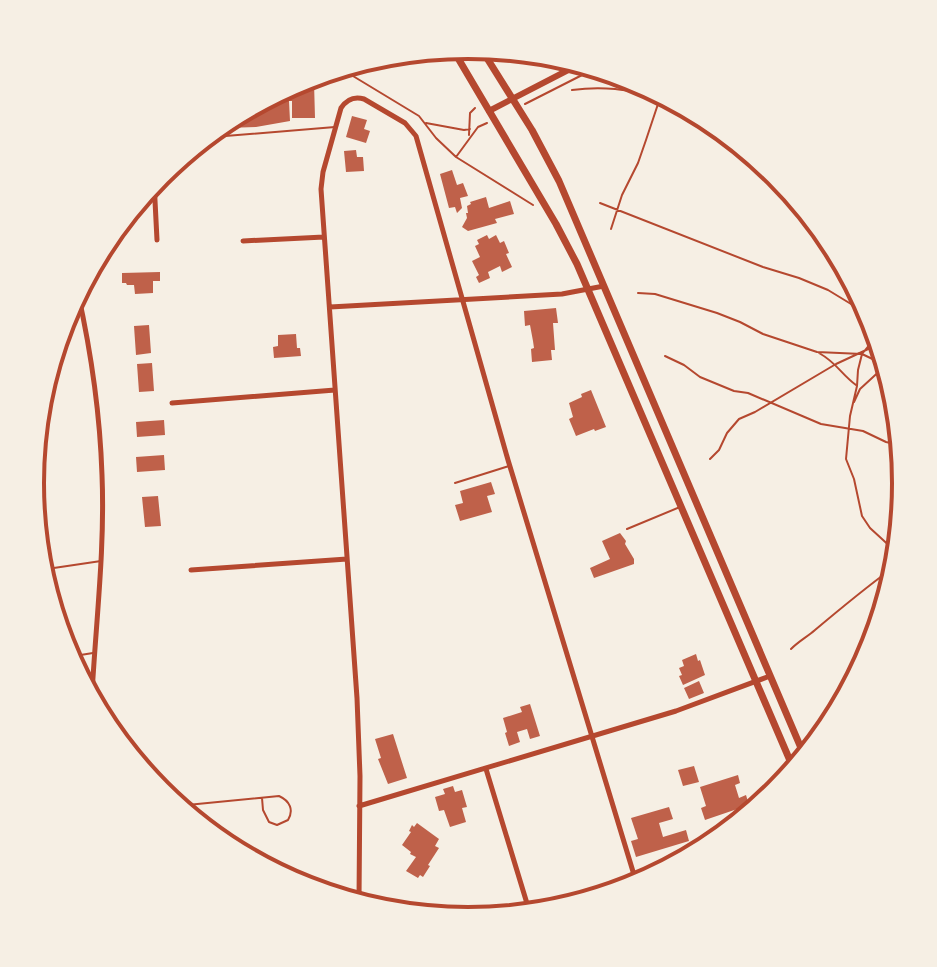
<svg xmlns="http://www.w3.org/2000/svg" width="937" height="967" viewBox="0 0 937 967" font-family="'Source Sans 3',sans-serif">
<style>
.building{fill:#bf614a}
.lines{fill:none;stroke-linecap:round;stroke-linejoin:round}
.path{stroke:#b5482f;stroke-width:2}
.service{stroke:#b5482f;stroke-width:2}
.minor{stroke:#b5482f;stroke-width:5}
.tertiary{stroke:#b5482f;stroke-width:6}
.secondary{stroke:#b5482f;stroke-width:7}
.rim{fill:none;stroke:#b5482f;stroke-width:4}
</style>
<rect width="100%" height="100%" fill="#f6efe4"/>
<path class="building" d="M 295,82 L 314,82 L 315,118 L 292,118 L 292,101 L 289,101 L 290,121 L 256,127 L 226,128 L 284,89 L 285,92 L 291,92 L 291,85 Z
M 352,116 L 367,120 L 364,129 L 370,131 L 366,143 L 346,137 Z
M 356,150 L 357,157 L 363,157 L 364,171 L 346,172 L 344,151 Z
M 452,170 L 457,185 L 463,183 L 468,196 L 460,198 L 462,208 L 457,213 L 455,207 L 449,208 L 440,174 Z
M 486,197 L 489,208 L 510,201 L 514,214 L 495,219 L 497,223 L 468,231 L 462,227 L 467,218 L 466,213 L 468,213 L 467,206 L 471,204 L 470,202 Z
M 487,235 L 489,239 L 496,235 L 500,243 L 504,241 L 509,253 L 506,254 L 512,267 L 502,272 L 500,266 L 488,272 L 490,278 L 479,283 L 476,277 L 479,275 L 472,261 L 480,257 L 475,246 L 479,244 L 477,240 Z
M 160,272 L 160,281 L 153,281 L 153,293 L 135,294 L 134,285 L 127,285 L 126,283 L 122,283 L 122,273 Z
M 556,308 L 558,323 L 553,323 L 555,350 L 551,350 L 552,360 L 532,362 L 531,349 L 534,348 L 533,341 L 530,325 L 525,326 L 524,311 Z
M 149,325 L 151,353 L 136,355 L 134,326 Z
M 296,334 L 297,348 L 300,348 L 301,356 L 274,358 L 273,347 L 278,346 L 278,335 Z
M 152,363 L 154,391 L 139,392 L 137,364 Z
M 591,390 L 606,427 L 595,431 L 594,429 L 576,436 L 569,419 L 573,417 L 569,403 L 582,397 L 581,394 Z
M 164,420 L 165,435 L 137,437 L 136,422 Z
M 164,455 L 165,470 L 137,472 L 136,457 Z
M 491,482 L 495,494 L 487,496 L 492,512 L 460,521 L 455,505 L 463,503 L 460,491 Z
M 158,496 L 161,526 L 145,527 L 142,497 Z
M 620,533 L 626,541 L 625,544 L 634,559 L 634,564 L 594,578 L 590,568 L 610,559 L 602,541 Z
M 696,654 L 698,661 L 700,660 L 705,675 L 683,685 L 679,676 L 682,675 L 679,668 L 684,666 L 682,660 Z
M 699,681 L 704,693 L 689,699 L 684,688 Z
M 530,704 L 540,736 L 530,739 L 527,729 L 517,732 L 520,742 L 509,746 L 505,733 L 507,732 L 503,718 L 522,712 L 520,707 Z
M 393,734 L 407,778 L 388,784 L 378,759 L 381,758 L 375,739 Z
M 694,766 L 699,782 L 683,786 L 678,770 Z
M 738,775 L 740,783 L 735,785 L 739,798 L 746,795 L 749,805 L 705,820 L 701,808 L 706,806 L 700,787 Z
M 453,786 L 455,792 L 462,790 L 467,807 L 462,808 L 466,822 L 450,827 L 444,810 L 439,811 L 435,797 L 445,794 L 443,789 Z
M 669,807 L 673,819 L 659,823 L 663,837 L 686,830 L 689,841 L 636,857 L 631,841 L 638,839 L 631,818 Z
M 417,823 L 439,839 L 435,846 L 439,848 L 428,865 L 430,866 L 423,877 L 420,875 L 418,878 L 406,871 L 416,857 L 410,854 L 411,852 L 402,845 L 411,832 L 409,831 L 412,825 L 414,827 Z"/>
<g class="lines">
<path class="path" d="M 505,53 L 506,52
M 343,70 L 419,116 L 436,138 L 456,157 L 478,127 L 487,123
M 572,90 C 608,85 631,91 666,98
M 525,104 L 592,70
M 426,123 L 464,130 L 470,129
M 469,135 L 470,113 L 475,108
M 456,157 L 533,205
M 600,203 L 763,267 L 799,278 L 828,290 L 874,318
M 611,229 L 622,195 L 638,163 L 646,140 L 661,95
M 638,293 L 655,294 L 717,313 L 740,322 L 763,334 L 817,352 L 862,354 L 883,364
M 875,322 L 870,344 L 862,354 L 858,370 L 857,386 L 850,416 L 846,459 L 854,479 L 862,516 L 870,528 L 894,550
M 819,353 C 837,363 841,374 856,385
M 665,356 L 684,365 L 700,377 L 734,391 L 748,393 L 821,424 L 863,431 L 886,442 L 899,445
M 854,402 L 860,389 L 884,367
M 710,459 L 719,450 L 727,433 L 739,419 L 755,412 L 836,364 L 879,344
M 791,649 C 799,641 807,637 815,630 C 840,609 864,589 890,570"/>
<path class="service" d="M 213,137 L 335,127
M 455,483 L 509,466
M 627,529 L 680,507
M 47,569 L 101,561
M 68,657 L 93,653
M 177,806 L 279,796 C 290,801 294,810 288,820 L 277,825 L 269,822 L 263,810 L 262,798"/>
<path class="minor" d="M 154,181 L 157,240
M 243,241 L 324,237
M 78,293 C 91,352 100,414 102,475 C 105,548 96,621 92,694
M 330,307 L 562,294 L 604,286
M 172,403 L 335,390
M 191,570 L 347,559
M 486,769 L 529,910
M 359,806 L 676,711 L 770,676
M 359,900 L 360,776 L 357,698 L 321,189 L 323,172 L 341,108 C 347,99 354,96 364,99 L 405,123 L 416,136 L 508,460 L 638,888"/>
<path class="tertiary" d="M 489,111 L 576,66"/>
<path class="secondary" d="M 480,47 L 532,130 L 559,181 L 804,755
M 452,48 L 556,224 L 577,264 L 794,770"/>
</g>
<path d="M0 0H937V967H0ZM44 483a424 424 0 1 1 848 0a424 424 0 1 1-848 0Z" fill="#f6efe4" fill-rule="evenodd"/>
<path class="rim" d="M44 483a424 424 0 1 1 848 0a424 424 0 1 1-848 0Z"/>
</svg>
